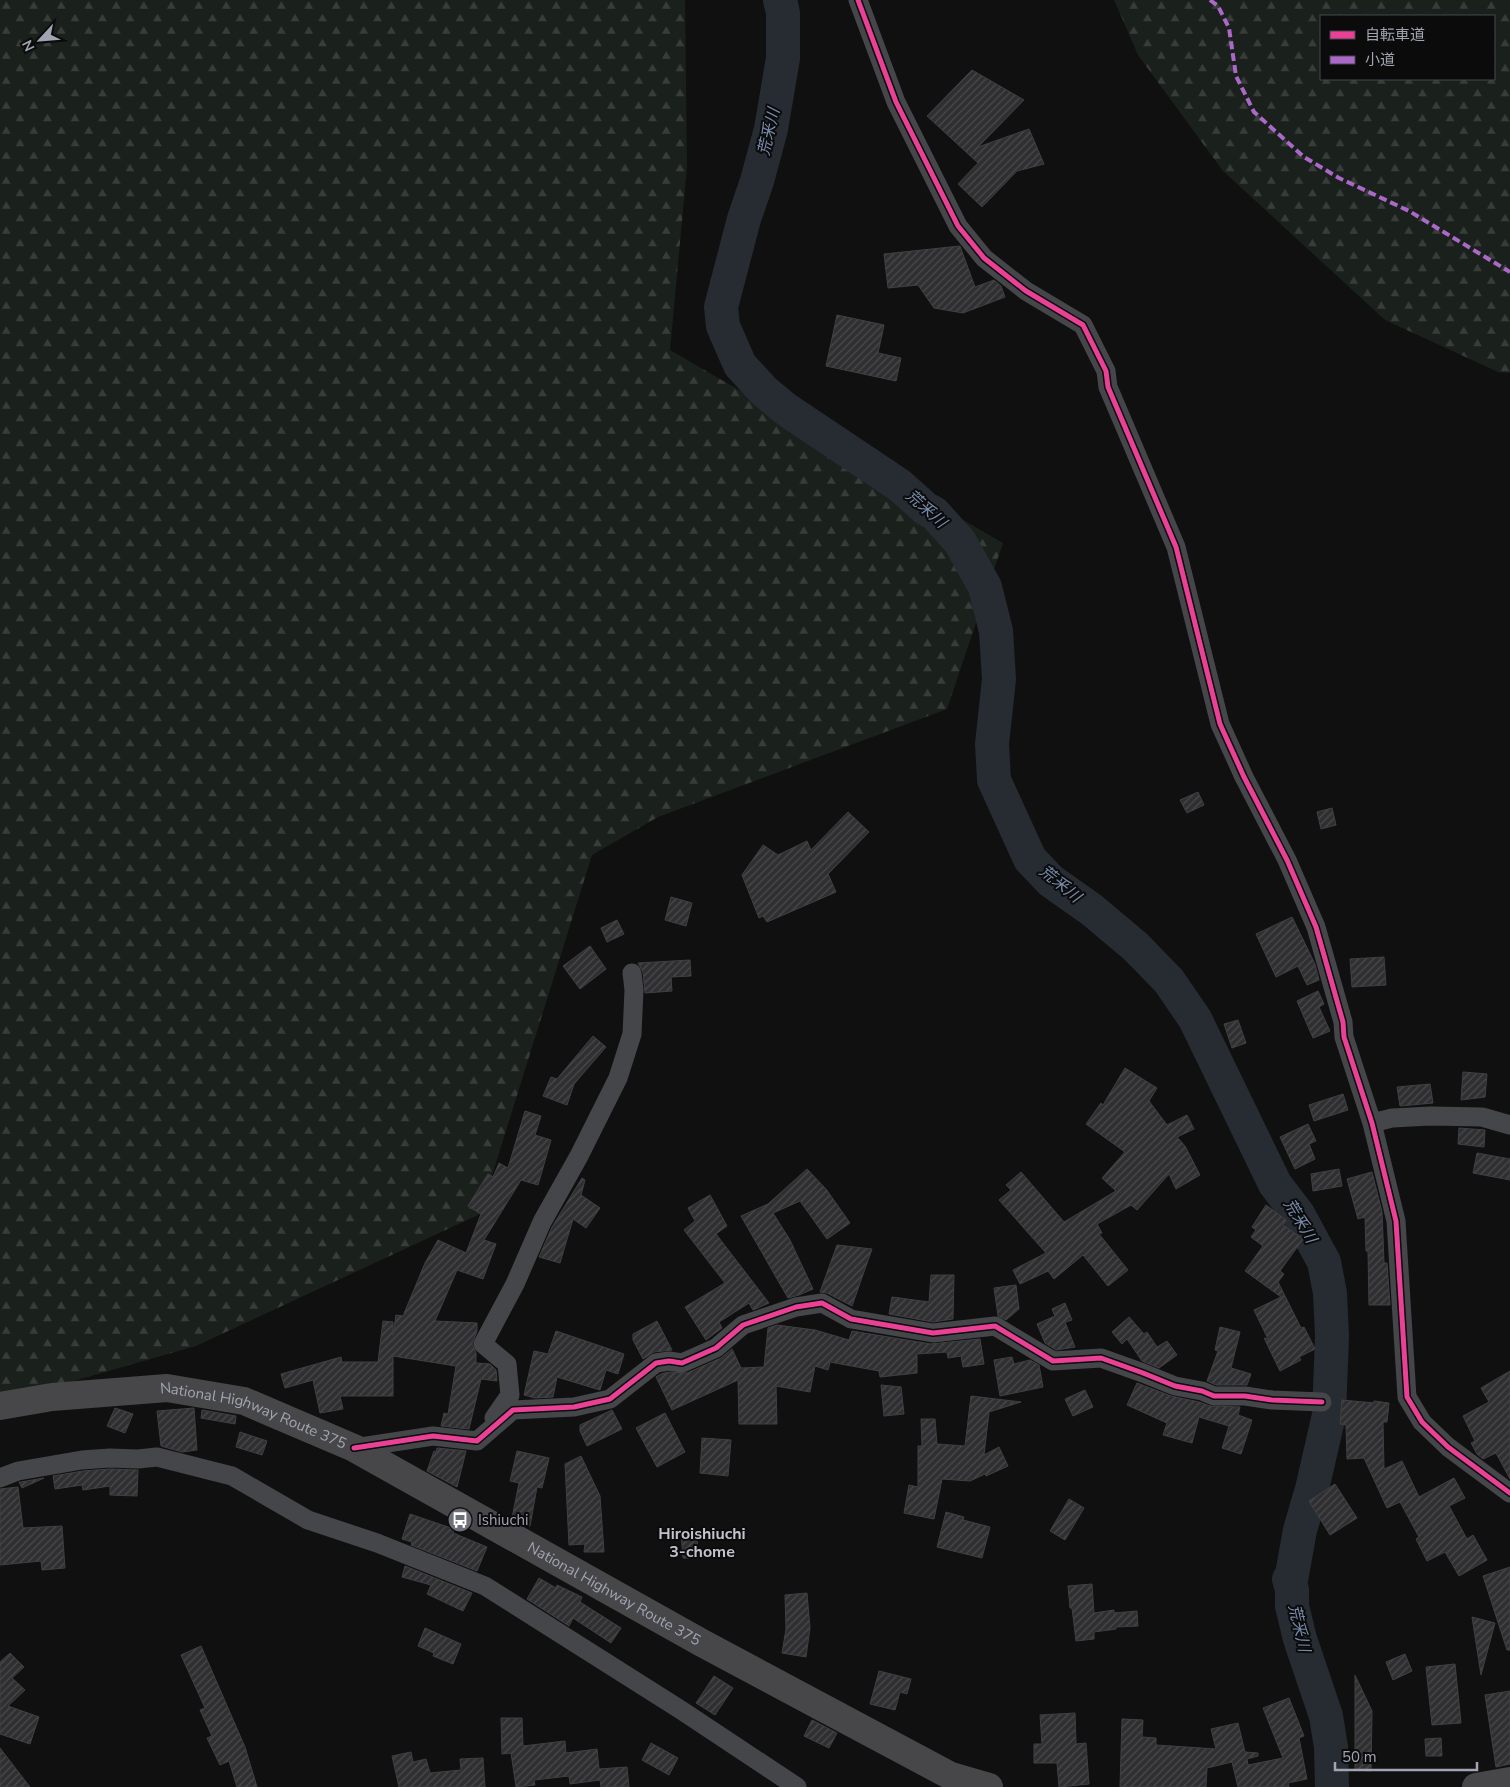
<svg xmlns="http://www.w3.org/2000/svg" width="1510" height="1787" viewBox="0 0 1510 1787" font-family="'Nunito Sans','Noto Sans JP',sans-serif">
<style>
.forest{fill:url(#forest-firs);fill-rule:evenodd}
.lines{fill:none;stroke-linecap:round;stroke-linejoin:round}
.river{stroke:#272b32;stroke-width:34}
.building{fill:url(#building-hatch);stroke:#404044}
.minor{stroke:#454649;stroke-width:19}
.trunk{stroke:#47474a;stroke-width:28}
.quiet{stroke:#ac68c9;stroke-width:4;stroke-dasharray:8 4;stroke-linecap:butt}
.cycleway-casing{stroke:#0b0b0c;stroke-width:8}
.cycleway{stroke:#ea4096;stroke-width:5}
.labels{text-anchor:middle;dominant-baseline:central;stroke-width:4;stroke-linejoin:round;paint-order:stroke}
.street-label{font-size:15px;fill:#a1a4b1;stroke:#0b0b0c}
.poi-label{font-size:15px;fill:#a1a4b1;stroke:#0b0b0c;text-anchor:start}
.water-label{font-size:16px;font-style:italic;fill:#798dac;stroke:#0b0b0c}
.neighbourhood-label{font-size:16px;font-weight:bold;fill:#c2c3cd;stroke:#0b0b0c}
</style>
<defs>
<pattern id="forest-firs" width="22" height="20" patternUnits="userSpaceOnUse" patternTransform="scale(1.25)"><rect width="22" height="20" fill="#1a201b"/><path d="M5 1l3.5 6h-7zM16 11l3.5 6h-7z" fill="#383d3a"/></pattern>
<pattern id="building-hatch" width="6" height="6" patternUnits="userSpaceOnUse" patternTransform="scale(1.25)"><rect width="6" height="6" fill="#2f2f31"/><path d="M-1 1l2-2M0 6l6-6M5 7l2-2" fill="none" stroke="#4a4a4c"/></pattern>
</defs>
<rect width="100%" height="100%" fill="#101010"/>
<path class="forest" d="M 0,0 L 685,0 L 687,167 L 670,350 L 1003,543 L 947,709 L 658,817 L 592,855 L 480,1214 L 196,1346 L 0,1402 Z
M 1114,0 L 1510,0 L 1510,373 L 1498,372 L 1385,320 L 1223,171 L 1138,55 ZM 1494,16 L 1494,79 L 1321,79 L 1321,16 Z"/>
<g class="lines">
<path class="river" d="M 780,0 L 783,13 L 783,58 L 771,129 L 757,181 L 744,219 L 721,307 L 723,326 L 740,365 L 764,391 L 787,410 L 899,485 L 926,509 L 934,513 L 960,542 L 985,587 L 996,631 L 999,679 L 992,744 L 994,780 L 1030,859 L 1051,881 L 1092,910 L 1136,947 L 1169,981 L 1195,1019 L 1275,1184 L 1298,1214 L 1324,1262 L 1330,1293 L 1332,1336 L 1329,1415 L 1312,1489 L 1300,1530 L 1291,1580 L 1289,1579 L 1292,1590 L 1292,1606 L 1300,1639 L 1326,1716 L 1331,1747 L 1332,1787"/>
</g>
<path class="building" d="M 972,70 L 1024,100 L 978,147 L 1029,129 L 1044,164 L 1017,171 L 982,207 L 958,184 L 978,163 L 927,116 Z
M 960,246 L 975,287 L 994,280 L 1001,286 L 1005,297 L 963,313 L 934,308 L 918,285 L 888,288 L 884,254 Z
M 837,315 L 884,325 L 878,353 L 901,358 L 896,381 L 826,366 Z
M 1198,792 L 1204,805 L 1187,813 L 1180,800 Z
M 1332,808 L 1336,825 L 1321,829 L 1317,812 Z
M 848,812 L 869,832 L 828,874 L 836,892 L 767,922 L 763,916 L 759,918 L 742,875 L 763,845 L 778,855 L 807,841 L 811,850 Z
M 671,897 L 692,903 L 686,926 L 665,920 Z
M 1292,917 L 1315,964 L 1319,980 L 1307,985 L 1298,966 L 1276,977 L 1256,934 Z
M 617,920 L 624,934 L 607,942 L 601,928 Z
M 590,946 L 606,969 L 580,989 L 563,966 Z
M 1384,957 L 1386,985 L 1352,987 L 1350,959 Z
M 690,960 L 691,976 L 671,977 L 672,991 L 645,993 L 643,972 L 638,963 Z
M 1318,991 L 1324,1004 L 1319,1007 L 1330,1031 L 1313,1038 L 1297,1001 Z
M 1238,1020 L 1246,1043 L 1232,1048 L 1224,1024 Z
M 593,1036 L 606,1047 L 574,1084 L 567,1105 L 543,1096 L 551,1077 L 557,1079 Z
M 1125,1068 L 1157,1088 L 1149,1101 L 1167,1125 L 1187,1115 L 1194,1129 L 1177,1137 L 1185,1146 L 1200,1175 L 1176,1189 L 1169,1174 L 1137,1210 L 1131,1205 L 1097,1224 L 1102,1233 L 1099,1234 L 1128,1270 L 1108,1286 L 1083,1255 L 1054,1279 L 1048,1271 L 1020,1284 L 1013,1270 L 1046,1253 L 999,1200 L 1011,1190 L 1006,1185 L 1021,1172 L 1064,1222 L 1116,1191 L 1102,1178 L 1125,1152 L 1086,1124 L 1101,1103 L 1103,1105 Z
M 1463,1072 L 1487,1074 L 1485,1097 L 1461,1100 Z
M 1430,1084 L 1433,1103 L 1400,1106 L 1397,1087 Z
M 1343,1094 L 1348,1110 L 1314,1121 L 1309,1105 Z
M 525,1111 L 541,1116 L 535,1135 L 551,1140 L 538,1185 L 521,1180 L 484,1240 L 496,1244 L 483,1279 L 457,1270 L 435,1321 L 477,1323 L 477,1331 L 472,1344 L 476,1353 L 476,1363 L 490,1364 L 496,1370 L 497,1381 L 481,1379 L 469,1429 L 441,1426 L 444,1413 L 448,1414 L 456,1366 L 393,1356 L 393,1396 L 340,1396 L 343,1409 L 320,1413 L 313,1380 L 285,1388 L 281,1374 L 341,1357 L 342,1362 L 378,1362 L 383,1321 L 393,1322 L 393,1335 L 396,1315 L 403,1316 L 425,1263 L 438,1240 L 466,1253 L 481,1214 L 468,1206 L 488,1174 L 493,1177 L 499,1163 L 508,1168 Z
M 1308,1124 L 1316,1141 L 1309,1144 L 1315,1159 L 1295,1169 L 1280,1137 Z
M 1459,1128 L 1485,1130 L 1484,1147 L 1458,1144 Z
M 1477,1153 L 1510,1159 L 1510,1180 L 1473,1173 Z
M 807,1169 L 826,1189 L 850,1223 L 827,1239 L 800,1201 L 773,1213 L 790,1240 L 813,1289 L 799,1295 L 788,1298 L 741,1216 L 768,1204 Z
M 1339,1169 L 1342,1186 L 1313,1191 L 1311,1174 Z
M 1372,1172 L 1382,1212 L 1384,1263 L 1387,1263 L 1390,1305 L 1369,1305 L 1368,1251 L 1366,1251 L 1365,1217 L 1358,1219 L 1347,1179 Z
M 582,1178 L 585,1180 L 581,1195 L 600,1208 L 586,1228 L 573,1219 L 560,1263 L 539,1257 L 552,1227 Z
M 710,1195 L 727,1226 L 716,1234 L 769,1303 L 753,1310 L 749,1303 L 719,1322 L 722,1328 L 706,1340 L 685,1307 L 725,1283 L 684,1230 L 695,1221 L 688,1208 Z
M 1266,1205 L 1286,1220 L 1283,1225 L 1303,1239 L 1280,1271 L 1284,1274 L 1278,1282 L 1301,1328 L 1304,1327 L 1315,1349 L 1299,1357 L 1301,1360 L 1280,1371 L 1264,1338 L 1268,1339 L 1254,1310 L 1281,1297 L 1245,1271 L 1263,1246 L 1251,1237 L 1256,1230 L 1252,1227 Z
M 837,1245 L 872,1249 L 852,1306 L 827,1293 L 820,1292 Z
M 931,1275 L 954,1275 L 953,1319 L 933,1322 L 889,1314 L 892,1297 L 929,1302 Z
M 1016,1285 L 1019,1309 L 1006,1320 L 998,1316 L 994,1288 Z
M 1065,1303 L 1072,1320 L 1065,1322 L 1075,1347 L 1056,1350 L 1045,1343 L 1037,1324 L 1055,1316 L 1052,1309 Z
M 1129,1317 L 1144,1334 L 1147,1332 L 1157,1347 L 1167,1341 L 1177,1355 L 1159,1368 L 1142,1361 L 1127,1339 L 1122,1344 L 1112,1332 Z
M 657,1321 L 672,1350 L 654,1352 L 643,1359 L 633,1340 L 633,1334 Z
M 777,1325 L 815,1330 L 849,1340 L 852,1331 L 931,1344 L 980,1339 L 984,1364 L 963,1367 L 961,1356 L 948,1358 L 947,1352 L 917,1354 L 917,1373 L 880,1377 L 879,1371 L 830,1362 L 828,1370 L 815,1366 L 810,1392 L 776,1386 L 777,1424 L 739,1424 L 738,1380 L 672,1410 L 656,1377 L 661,1374 L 669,1372 L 687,1373 L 721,1358 L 732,1349 L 741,1368 L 764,1367 L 768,1328 Z
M 1220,1327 L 1240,1332 L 1231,1368 L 1251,1374 L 1247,1385 L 1216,1385 L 1207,1381 L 1218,1351 L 1215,1350 Z
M 556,1331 L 624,1354 L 618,1374 L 606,1370 L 600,1390 L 557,1377 L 553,1397 L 535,1398 L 524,1395 L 534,1351 L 548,1354 Z
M 1012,1357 L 1014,1364 L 1030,1360 L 1039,1365 L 1043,1387 L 1000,1396 L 994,1360 Z
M 1510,1371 L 1510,1479 L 1496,1453 L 1483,1459 L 1477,1454 L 1471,1443 L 1475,1441 L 1463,1416 L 1489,1402 L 1481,1388 Z
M 1137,1383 L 1171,1396 L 1199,1402 L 1210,1406 L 1240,1407 L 1238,1415 L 1252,1420 L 1241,1454 L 1222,1448 L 1229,1426 L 1199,1417 L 1192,1443 L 1163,1435 L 1167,1423 L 1127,1405 Z
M 881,1385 L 901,1387 L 904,1414 L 884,1416 Z
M 1085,1390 L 1093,1407 L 1073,1416 L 1065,1399 Z
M 971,1396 L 1021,1402 L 989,1412 L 984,1455 L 999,1447 L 1008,1466 L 986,1476 L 985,1474 L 970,1481 L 942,1479 L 934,1519 L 904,1513 L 909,1485 L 918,1487 L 918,1446 L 922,1446 L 921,1419 L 935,1419 L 937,1444 L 965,1446 Z
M 1342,1400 L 1374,1403 L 1374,1401 L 1389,1403 L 1387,1422 L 1383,1422 L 1384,1469 L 1402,1461 L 1419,1497 L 1454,1478 L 1465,1498 L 1449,1506 L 1467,1539 L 1473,1535 L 1487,1560 L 1459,1576 L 1445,1552 L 1427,1561 L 1416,1539 L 1419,1537 L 1400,1502 L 1387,1508 L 1364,1458 L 1347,1459 L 1346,1425 L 1340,1424 Z
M 115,1408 L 133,1414 L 125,1433 L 107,1426 Z
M 194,1408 L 197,1450 L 182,1452 L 161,1446 L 157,1411 Z
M 202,1410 L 236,1416 L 235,1424 L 201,1418 Z
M 612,1410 L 622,1429 L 587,1446 L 580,1431 L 580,1425 Z
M 665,1413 L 685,1452 L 657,1467 L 636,1428 Z
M 240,1432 L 267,1441 L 262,1455 L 236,1447 Z
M 702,1438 L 731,1440 L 728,1476 L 700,1473 Z
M 437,1448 L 466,1451 L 457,1487 L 427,1471 L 434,1451 L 436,1452 Z
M 517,1451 L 549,1458 L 542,1488 L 537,1487 L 530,1526 L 523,1525 L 512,1518 L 519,1483 L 510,1481 Z
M 581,1456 L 600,1496 L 604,1552 L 584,1552 L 585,1544 L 569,1545 L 565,1464 Z
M 110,1469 L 138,1470 L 137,1496 L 110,1495 L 110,1486 L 83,1490 L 82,1485 L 55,1489 L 53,1476 L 83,1471 Z
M 44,1478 L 22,1488 L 19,1482 L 21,1482 Z
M 1335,1484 L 1357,1518 L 1330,1535 L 1309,1501 Z
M 18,1487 L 23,1528 L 62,1526 L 65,1568 L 42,1570 L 41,1561 L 0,1565 L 0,1489 Z
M 1069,1499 L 1084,1508 L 1065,1540 L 1050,1531 Z
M 946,1512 L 964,1517 L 963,1520 L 990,1527 L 982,1558 L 937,1547 Z
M 410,1514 L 454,1529 L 453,1533 L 487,1547 L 477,1571 L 411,1545 L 412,1542 L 402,1539 Z
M 697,1531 L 698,1558 L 683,1558 L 681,1532 Z
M 405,1566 L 472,1593 L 463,1611 L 427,1594 L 431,1585 L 402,1577 Z
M 1510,1567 L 1510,1650 L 1507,1650 L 1483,1576 Z
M 539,1578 L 556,1588 L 557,1585 L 582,1597 L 580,1602 L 621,1628 L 611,1643 L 573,1618 L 569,1626 L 527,1599 Z
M 1092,1584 L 1094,1613 L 1114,1610 L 1114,1613 L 1137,1611 L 1138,1626 L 1116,1627 L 1116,1629 L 1094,1632 L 1094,1639 L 1076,1641 L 1072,1608 L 1070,1608 L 1068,1586 Z
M 807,1593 L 810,1628 L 806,1657 L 782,1653 L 786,1629 L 785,1595 Z
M 1472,1617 L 1495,1623 L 1481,1675 Z
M 425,1628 L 461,1644 L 453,1664 L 433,1656 L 434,1653 L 418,1646 Z
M 201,1646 L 245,1747 L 257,1787 L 237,1787 L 229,1761 L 220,1765 L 207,1738 L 212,1736 L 200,1710 L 205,1708 L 181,1655 Z
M 10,1653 L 24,1667 L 12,1678 L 25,1690 L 8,1706 L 39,1717 L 30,1744 L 0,1734 L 0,1662 Z
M 1405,1654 L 1412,1671 L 1393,1680 L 1386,1662 Z
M 1455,1664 L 1461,1723 L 1432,1725 L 1426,1667 Z
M 879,1671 L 911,1679 L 907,1694 L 900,1692 L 895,1710 L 870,1704 Z
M 1355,1675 L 1372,1711 L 1371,1771 L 1355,1770 Z
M 714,1676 L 733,1688 L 715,1715 L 696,1703 Z
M 1510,1691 L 1510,1764 L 1496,1767 L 1485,1695 Z
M 1289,1698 L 1304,1736 L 1299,1738 L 1307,1779 L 1288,1783 L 1289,1787 L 1238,1787 L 1232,1762 L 1207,1768 L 1206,1787 L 1120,1787 L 1122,1719 L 1143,1720 L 1142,1737 L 1156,1738 L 1156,1745 L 1216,1749 L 1211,1729 L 1238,1723 L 1245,1752 L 1258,1753 L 1258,1756 L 1247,1759 L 1248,1765 L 1283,1758 L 1263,1708 Z
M 1075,1713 L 1076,1744 L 1086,1743 L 1089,1784 L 1059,1787 L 1057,1763 L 1034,1763 L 1034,1744 L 1042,1744 L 1040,1715 Z
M 501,1718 L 522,1718 L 523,1746 L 565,1741 L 566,1753 L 597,1749 L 599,1769 L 627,1767 L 629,1787 L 601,1787 L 600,1780 L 570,1784 L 569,1776 L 534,1780 L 535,1785 L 516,1787 L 511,1753 L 502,1754 Z
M 812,1720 L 837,1733 L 829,1748 L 804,1736 Z
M 1441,1738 L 1442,1756 L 1426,1756 L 1425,1739 Z
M 651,1743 L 678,1758 L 669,1775 L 642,1760 Z
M 0,1748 L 30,1787 L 0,1787 Z
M 411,1752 L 413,1762 L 426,1759 L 430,1773 L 461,1770 L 460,1759 L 483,1758 L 485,1787 L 399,1787 L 392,1756 Z"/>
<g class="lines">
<path class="minor" d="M 858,0 L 896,102 L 958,226 L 984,258 L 1026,291 L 1083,325 L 1106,371 L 1108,387 L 1176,547 L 1220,724 L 1244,777 L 1287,860 L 1316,927 L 1343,1022 L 1344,1037 L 1372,1123 L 1396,1221 L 1407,1397 L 1422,1422 L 1448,1447 L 1510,1493
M 1372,1123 L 1392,1118 L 1431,1116 L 1482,1117 L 1510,1125
M 494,1418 L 510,1395 L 507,1364 L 483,1344 L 515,1284 L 542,1222 L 579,1156 L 618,1078 L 632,1034 L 634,990 L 632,973
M 354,1448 L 433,1436 L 477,1441 L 513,1410 L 574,1407 L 610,1399 L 656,1363 L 669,1361 L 682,1363 L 716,1348 L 743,1325 L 796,1307 L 822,1303 L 851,1319 L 933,1333 L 995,1326 L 1053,1361 L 1101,1358 L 1143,1373 L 1175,1386 L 1202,1391 L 1214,1396 L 1245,1396 L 1272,1400 L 1322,1402
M 0,1478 L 18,1471 L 82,1460 L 110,1458 L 138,1459 L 157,1457 L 232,1476 L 308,1520 L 377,1543 L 485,1586 L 681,1710 L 797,1787"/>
<g class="trunk">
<path id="s1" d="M 0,1406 L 52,1397 L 167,1388 L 244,1401 L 354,1448 L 702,1643 L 951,1776 L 989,1787"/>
<path d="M 1476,1787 L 1510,1781"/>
</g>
<path class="quiet" d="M 1210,0 L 1218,6 L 1229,28 L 1236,76 L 1254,112 L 1304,157 L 1339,178 L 1409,211 L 1510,272"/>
<defs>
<path id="cycleway" d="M 858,0 L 896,102 L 958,226 L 984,258 L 1026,291 L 1083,325 L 1106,371 L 1108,387 L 1176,547 L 1220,724 L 1244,777 L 1287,860 L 1316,927 L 1343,1022 L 1344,1037 L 1372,1123 L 1396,1221 L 1407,1397 L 1422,1422 L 1448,1447 L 1510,1493
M 354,1448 L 433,1436 L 477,1441 L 513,1410 L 574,1407 L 610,1399 L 656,1363 L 669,1361 L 682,1363 L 716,1348 L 743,1325 L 796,1307 L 822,1303 L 851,1319 L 933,1333 L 995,1326 L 1053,1361 L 1101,1358 L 1143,1373 L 1175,1386 L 1202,1391 L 1214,1396 L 1245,1396 L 1272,1400 L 1322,1402"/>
</defs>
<use href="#cycleway" class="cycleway-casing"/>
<use href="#cycleway" class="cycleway"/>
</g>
<defs>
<symbol id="bus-disc" viewBox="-11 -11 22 22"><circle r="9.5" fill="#6e7079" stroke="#0b0b0c"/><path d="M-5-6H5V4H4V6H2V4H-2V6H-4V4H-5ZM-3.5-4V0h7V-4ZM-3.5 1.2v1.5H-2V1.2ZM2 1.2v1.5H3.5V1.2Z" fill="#fff"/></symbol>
</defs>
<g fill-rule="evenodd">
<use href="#bus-disc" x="446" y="1506" width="28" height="28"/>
</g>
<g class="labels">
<g class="street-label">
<text stroke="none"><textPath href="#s1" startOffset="259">National Highway Route 375</textPath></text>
<text stroke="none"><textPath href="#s1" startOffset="664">National Highway Route 375</textPath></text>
</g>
<g class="poi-label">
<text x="478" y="1520">Ishiuchi</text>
</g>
<g class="water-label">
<text transform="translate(769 132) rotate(-77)">荒釆川</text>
<text transform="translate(926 509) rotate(42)">荒釆川</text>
<text transform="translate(1060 884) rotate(39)">荒釆川</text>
<text transform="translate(1300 1221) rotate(59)">荒釆川</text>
<text transform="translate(1299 1628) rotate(77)">荒釆川</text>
</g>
<g class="neighbourhood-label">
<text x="702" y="1534">Hiroishiuchi<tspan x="702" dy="18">3-chome</tspan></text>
</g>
</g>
<rect x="1320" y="15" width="175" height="65" fill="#0b0b0c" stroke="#47484e"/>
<rect x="1330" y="31" width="25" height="8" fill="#ea4096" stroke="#47484e"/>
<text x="1365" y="40" font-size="15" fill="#a1a4b1">自転車道</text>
<rect x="1330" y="56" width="25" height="8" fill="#ac68c9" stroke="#47484e"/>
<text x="1365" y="65" font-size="15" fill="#a1a4b1">小道</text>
<g transform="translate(40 40) rotate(244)" stroke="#0b0b0c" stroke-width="4" paint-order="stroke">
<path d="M0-4L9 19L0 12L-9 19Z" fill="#a1a4b1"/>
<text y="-8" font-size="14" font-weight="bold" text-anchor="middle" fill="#a1a4b1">N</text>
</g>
<path d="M1335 1762v8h142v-8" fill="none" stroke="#a1a4b1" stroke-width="2.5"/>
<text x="1342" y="1762" font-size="15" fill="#a1a4b1" stroke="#0b0b0c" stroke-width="4" paint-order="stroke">50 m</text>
</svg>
